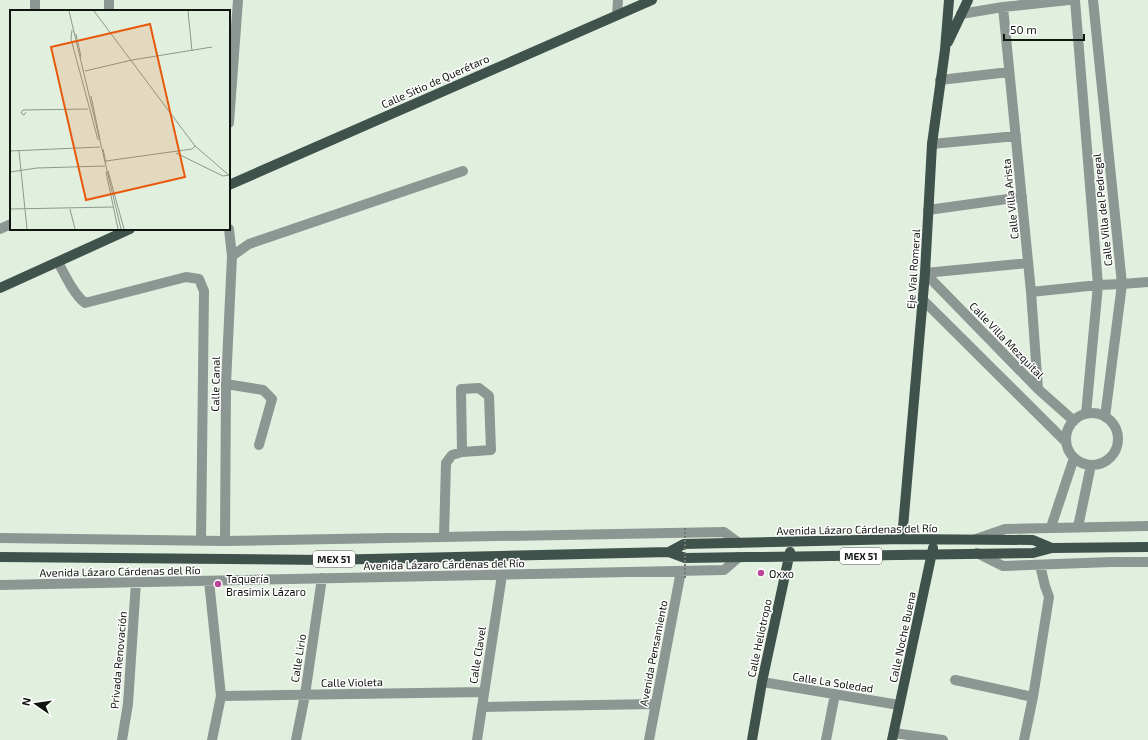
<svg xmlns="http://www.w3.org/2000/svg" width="1148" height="740" viewBox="0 0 1148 740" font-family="'Exo 2',sans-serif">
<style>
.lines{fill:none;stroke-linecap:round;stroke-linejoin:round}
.minor{stroke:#8c9692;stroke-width:10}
.major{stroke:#3f524b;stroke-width:10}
.path-bridge{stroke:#6e786c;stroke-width:2;stroke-dasharray:2 2;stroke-linecap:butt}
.poi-dot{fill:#bc459a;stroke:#fff;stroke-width:1.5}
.labels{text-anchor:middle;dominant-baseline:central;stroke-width:3;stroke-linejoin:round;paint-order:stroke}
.shield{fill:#fff;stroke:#585b57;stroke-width:1}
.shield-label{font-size:10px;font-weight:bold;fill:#10150f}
.street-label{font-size:11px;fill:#10150f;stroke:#fff}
.poi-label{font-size:11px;fill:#10150f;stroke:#fff;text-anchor:start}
.inset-road{fill:none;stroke:#8d988b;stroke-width:1}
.view{fill:#e8590c;fill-opacity:0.15;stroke:#e8590c;stroke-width:2}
.inset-edge{fill:none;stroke:#10150f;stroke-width:2}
</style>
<rect width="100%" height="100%" fill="#e1f0de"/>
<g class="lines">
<path class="minor" d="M 1075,0 L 1098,285 L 1086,414
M 1093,0 L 1122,284 L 1105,417
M 1003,7 L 1031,292 L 1038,389
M 35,11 L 35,0
M 109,11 L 109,0
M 961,14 L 1003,7 L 1069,0
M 617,15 L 618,0
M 940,80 L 1009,72
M 229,123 L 238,0
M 932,144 L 1016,136
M 928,210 L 1022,197
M 0,229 L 11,224
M 232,256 L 249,244 L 463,171
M 58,262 C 65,275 73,293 85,303 L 186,277 L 199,279 L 204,291 L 201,541
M 925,273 L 1038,389 L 1074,421
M 925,273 L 1028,263
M 1031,292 L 1098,285 L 1122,284 L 1148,282
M 923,300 L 1066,442
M 226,384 L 263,390 L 272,399 L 259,445
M1066 439a26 26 0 1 1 52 0a26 26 0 1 1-52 0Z
M 1051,527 L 1074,458
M 1078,527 L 1091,465
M 444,537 L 446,463 L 452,455 L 462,452 L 491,450 L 489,396 L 479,388 L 461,389 L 462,452
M 0,538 L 225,541 L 724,532 L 739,543
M 976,539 L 1005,529 L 1148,526
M 225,541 L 226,384 L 232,256 L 229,229
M 977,553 L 1003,566 L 1111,562 L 1148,562
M 209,581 L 221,696 L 212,740
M 0,585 L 724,570 L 739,557
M 955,680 L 1033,697
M 762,682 L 899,705
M 221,696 L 484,692
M 482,707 L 656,704
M 894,733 L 943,740
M 122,740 L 128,704 L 136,582
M 296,740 L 305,695 L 322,578
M 477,740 L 502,575
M 649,740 L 681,571
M 826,740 L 835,694
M 1024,740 L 1033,697 L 1049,597 L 1045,586 L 1040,565"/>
<path class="major" d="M 948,42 L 968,0
M 229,185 L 652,0
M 0,288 L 130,229
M 902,539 L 925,273 L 932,144 L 945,50 L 949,0
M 669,552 L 684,544 L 902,539 L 1033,540 L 1052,548
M 0,557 L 325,560 L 669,552 L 685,558 L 1033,553 L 1052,548 L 1148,547
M 752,740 L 762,682 L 790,552
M 892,740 L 933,548"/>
<path class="path-bridge" d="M 685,578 L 685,527"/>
</g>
<g class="poi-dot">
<circle cx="761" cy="573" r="4"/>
<circle cx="218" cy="584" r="4"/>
</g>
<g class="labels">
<g class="shield">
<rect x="840" y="548" width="42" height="16" rx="3"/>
<rect x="313" y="551" width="42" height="16" rx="3"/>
</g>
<g class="shield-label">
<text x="861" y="556">MEX 51</text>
<text x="334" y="559">MEX 51</text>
</g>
<g class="street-label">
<text transform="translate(435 81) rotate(-24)">Calle Sitio de Querétaro</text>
<text transform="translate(1010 199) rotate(-96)">Calle Villa Arista</text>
<text transform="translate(1102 210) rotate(-96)">Calle Villa del Pedregal</text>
<text transform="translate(913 269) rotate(-86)">Eje Vial Romeral</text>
<text transform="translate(1007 340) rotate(46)">Calle Villa Mezquital</text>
<text transform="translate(215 384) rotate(-89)">Calle Canal</text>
<text transform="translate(857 529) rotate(-1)">Avenida Lázaro Cárdenas del Río</text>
<text transform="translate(444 564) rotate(-1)">Avenida Lázaro Cárdenas del Río</text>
<text transform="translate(120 571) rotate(-1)">Avenida Lázaro Cárdenas del Río</text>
<text transform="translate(902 637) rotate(-78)">Calle Noche Buena</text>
<text transform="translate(759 638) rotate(-78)">Calle Heliotropo</text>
<text transform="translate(653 653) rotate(-79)">Avenida Pensamiento</text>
<text transform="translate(477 655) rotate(-81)">Calle Clavel</text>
<text transform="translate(298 658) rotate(-81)">Calle Lirio</text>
<text transform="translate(118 660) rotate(-85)">Privada Renovación</text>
<text transform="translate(352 682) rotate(-1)">Calle Violeta</text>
<text transform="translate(833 682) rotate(9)">Calle La Soledad</text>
</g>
<g class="poi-label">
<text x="769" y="573">Oxxo</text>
<text x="226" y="578">Taquería<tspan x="226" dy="13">Brasimix Lázaro</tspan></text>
</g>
</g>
<g transform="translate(10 10)">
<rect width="220" height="220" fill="#e1f0de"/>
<path class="inset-road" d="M 59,1 L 111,219M 84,1 L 185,136 L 220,166M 178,1 L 182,41M 62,20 L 61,29 L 88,130M 66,24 L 71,47M 75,61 L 122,50 L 202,37M 81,86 L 90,130M 16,102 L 14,105 L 11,103 L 13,100 L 78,99M 93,139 L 96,153M 0,141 L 90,137M 9,141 L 17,219M 166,143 L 213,166 L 219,165M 96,151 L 182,139 L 185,136M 98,161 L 114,219M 0,162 L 27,158 L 95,156M 96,162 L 108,219M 0,199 L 103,197M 60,199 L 65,219"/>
<path class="view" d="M 140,14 L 175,167 L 76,190 L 41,37 Z"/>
<rect width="220" height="220" class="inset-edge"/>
</g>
<g transform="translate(36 704) rotate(283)" stroke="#ffffff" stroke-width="3" paint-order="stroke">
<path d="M0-3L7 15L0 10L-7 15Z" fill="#10150f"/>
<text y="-6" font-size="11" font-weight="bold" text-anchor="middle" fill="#10150f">N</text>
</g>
<path d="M1004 34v6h80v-6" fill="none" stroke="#10150f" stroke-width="2"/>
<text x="1010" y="34" font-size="12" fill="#10150f" stroke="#ffffff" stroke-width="3" paint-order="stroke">50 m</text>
</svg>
